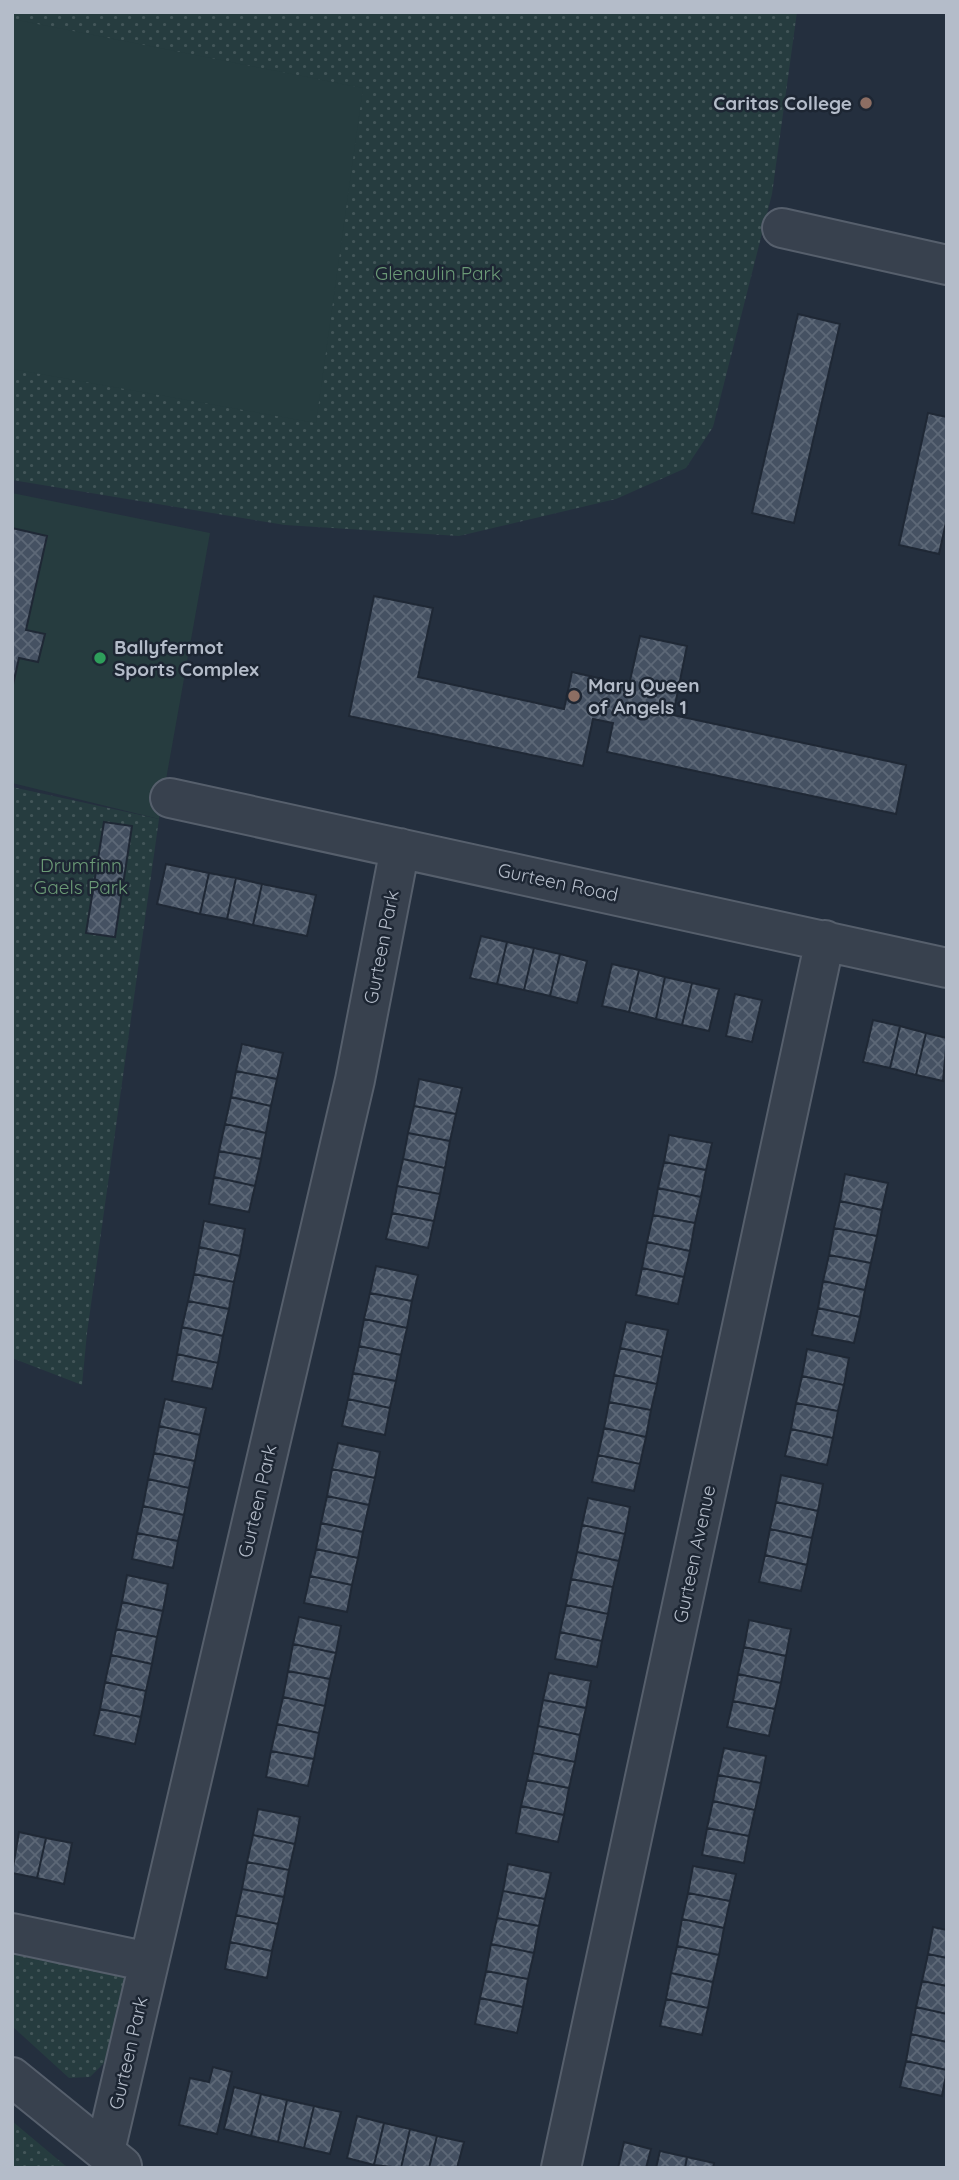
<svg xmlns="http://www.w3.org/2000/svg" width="959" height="2180" viewBox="0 0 959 2180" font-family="Quicksand,sans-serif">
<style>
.green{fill:url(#green-dots)}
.pitch{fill:#263c3f}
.building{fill:url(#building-cross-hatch);stroke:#1f2835;stroke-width:2}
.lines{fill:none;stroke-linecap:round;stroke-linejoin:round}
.street-casing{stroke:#565f6c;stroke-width:42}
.street{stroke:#38414e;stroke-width:38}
.education-dot{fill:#8d6e63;stroke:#1d2633;stroke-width:2.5}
.leisure-dot{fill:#2e9e5b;stroke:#1d2633;stroke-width:2.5}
.labels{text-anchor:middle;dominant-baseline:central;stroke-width:5;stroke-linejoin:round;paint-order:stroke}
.poi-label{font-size:19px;font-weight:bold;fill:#b4bcc9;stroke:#1d2633;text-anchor:start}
.park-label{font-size:19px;fill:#6b9a76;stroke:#1d2633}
.street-label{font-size:19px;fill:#b4bcc9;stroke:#1d2633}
</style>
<defs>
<pattern id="green-dots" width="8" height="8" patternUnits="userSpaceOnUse" patternTransform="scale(1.75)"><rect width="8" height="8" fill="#263c3f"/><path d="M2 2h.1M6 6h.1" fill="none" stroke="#435659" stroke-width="1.8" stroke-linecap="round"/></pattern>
<pattern id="building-cross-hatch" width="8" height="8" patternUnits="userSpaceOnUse" patternTransform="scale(1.75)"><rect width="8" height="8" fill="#455162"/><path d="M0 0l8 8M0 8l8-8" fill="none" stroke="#5d6877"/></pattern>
</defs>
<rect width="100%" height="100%" fill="#242f3e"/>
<path class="green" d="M 12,12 L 797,12 L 772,194 L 713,427 L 686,468 L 616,499 L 459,536 L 285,525 L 12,480 Z
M 12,787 L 159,819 L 87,1333 L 82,1385 L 12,1358 Z
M 12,1951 L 129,1974 L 111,2056 L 90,2077 L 69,2078 L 12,2026 Z
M 12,2121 L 68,2168 L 12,2168 Z"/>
<path class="pitch" d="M 12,19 L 363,88 L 316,423 L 12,369 Z
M 12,493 L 210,533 L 159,819 L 12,783 Z"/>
<path class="building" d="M 798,314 L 840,324 L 794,523 L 752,513 Z
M 928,413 L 947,417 L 947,518 L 939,554 L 899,545 Z
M 12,528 L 47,536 L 26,630 L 45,634 L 38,662 L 19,658 L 12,689 Z
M 374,596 L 433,608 L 418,677 L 564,709 L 572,672 L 629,685 L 640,636 L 687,646 L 673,715 L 906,765 L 896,814 L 607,752 L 613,723 L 593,719 L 583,766 L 349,716 Z
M 104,822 L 132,826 L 115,937 L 86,933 Z
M 166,864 L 209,873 L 200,914 L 157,904 Z
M 209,873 L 236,878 L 227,919 L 200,914 Z
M 236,878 L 262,884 L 253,925 L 227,919 Z
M 262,884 L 316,895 L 307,936 L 253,925 Z
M 481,936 L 507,942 L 497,984 L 470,978 Z
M 507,942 L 534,948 L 524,990 L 497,984 Z
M 534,948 L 560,954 L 550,996 L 524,990 Z
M 560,954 L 587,961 L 577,1003 L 550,996 Z
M 612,964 L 639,970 L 629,1012 L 602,1006 Z
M 639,970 L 665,977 L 656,1019 L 629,1012 Z
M 665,977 L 692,983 L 682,1025 L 656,1019 Z
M 692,983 L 719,989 L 709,1031 L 682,1025 Z
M 735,994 L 762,1000 L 752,1042 L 726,1036 Z
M 873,1020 L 900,1026 L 890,1068 L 863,1062 Z
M 900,1026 L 926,1033 L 916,1075 L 890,1068 Z
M 926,1033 L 947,1038 L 943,1081 L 916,1075 Z
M 242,1044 L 283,1053 L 277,1079 L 236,1071 Z
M 236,1071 L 277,1079 L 271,1106 L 231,1097 Z
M 419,1079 L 462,1088 L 456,1114 L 414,1106 Z
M 231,1097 L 271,1106 L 266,1133 L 225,1124 Z
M 414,1106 L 456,1114 L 450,1141 L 408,1133 Z
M 225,1124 L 266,1133 L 261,1159 L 219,1151 Z
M 408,1133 L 450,1141 L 445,1168 L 403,1159 Z
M 669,1135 L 712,1143 L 706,1170 L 664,1162 Z
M 219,1151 L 261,1159 L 255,1186 L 214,1177 Z
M 403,1159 L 445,1168 L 440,1194 L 397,1186 Z
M 664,1162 L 706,1170 L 701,1197 L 658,1188 Z
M 845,1174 L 888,1183 L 882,1210 L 840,1201 Z
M 214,1177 L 255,1186 L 249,1212 L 209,1204 Z
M 397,1186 L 440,1194 L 434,1221 L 392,1213 Z
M 658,1188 L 701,1197 L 695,1223 L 653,1215 Z
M 840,1201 L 882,1210 L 877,1236 L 834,1228 Z
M 392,1213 L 434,1221 L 428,1248 L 386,1239 Z
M 653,1215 L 695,1223 L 690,1251 L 647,1242 Z
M 204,1221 L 245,1229 L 240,1256 L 199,1247 Z
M 834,1228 L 877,1236 L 871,1263 L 829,1255 Z
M 647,1242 L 690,1251 L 684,1277 L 642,1268 Z
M 199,1247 L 240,1256 L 234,1282 L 194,1274 Z
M 829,1255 L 871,1263 L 865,1290 L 823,1281 Z
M 376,1266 L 418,1275 L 412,1301 L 370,1293 Z
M 642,1268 L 684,1277 L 678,1304 L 636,1295 Z
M 194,1274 L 234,1282 L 229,1309 L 188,1301 Z
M 823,1281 L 865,1290 L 860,1317 L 818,1308 Z
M 370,1293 L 412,1301 L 407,1328 L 364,1319 Z
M 188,1301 L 229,1309 L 223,1336 L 182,1327 Z
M 818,1308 L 860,1317 L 854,1343 L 812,1335 Z
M 364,1319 L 407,1328 L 401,1355 L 359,1346 Z
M 626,1322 L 668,1330 L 662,1357 L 620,1348 Z
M 182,1327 L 223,1336 L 218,1363 L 177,1354 Z
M 359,1346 L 401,1355 L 396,1381 L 353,1373 Z
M 620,1348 L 662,1357 L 657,1384 L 614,1375 Z
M 807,1349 L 849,1358 L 844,1385 L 802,1376 Z
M 177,1354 L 218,1363 L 212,1389 L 172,1381 Z
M 353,1373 L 396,1381 L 390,1408 L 348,1399 Z
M 614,1375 L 657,1384 L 651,1410 L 609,1402 Z
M 802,1376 L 844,1385 L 838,1411 L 796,1403 Z
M 165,1399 L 206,1408 L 200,1435 L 159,1426 Z
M 348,1399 L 390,1408 L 385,1435 L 342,1426 Z
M 609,1402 L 651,1410 L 646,1437 L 604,1428 Z
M 796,1403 L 838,1411 L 833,1438 L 791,1429 Z
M 159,1426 L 200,1435 L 195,1461 L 154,1453 Z
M 604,1428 L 646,1437 L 640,1464 L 598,1455 Z
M 791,1429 L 833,1438 L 827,1465 L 785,1456 Z
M 338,1443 L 380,1452 L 375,1478 L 332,1469 Z
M 154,1453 L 195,1461 L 189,1488 L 148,1479 Z
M 598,1455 L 640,1464 L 634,1491 L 592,1482 Z
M 332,1469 L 375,1478 L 369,1505 L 327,1496 Z
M 781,1475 L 823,1484 L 818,1511 L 776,1502 Z
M 148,1479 L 189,1488 L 184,1515 L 143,1506 Z
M 327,1496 L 369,1505 L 363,1532 L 321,1523 Z
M 588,1498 L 630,1507 L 625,1534 L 582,1525 Z
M 776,1502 L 818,1511 L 812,1538 L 770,1529 Z
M 143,1506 L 184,1515 L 178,1541 L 137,1533 Z
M 321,1523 L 363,1532 L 358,1558 L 316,1549 Z
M 582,1525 L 625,1534 L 619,1561 L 577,1552 Z
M 770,1529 L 812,1538 L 807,1565 L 765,1555 Z
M 137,1533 L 178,1541 L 173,1568 L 132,1559 Z
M 316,1549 L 358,1558 L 352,1585 L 310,1576 Z
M 577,1552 L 619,1561 L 613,1587 L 571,1579 Z
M 765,1555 L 807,1565 L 801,1591 L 759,1582 Z
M 127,1575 L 168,1584 L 163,1611 L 122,1602 Z
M 310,1576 L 352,1585 L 347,1612 L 304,1603 Z
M 571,1579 L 613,1587 L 608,1614 L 566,1605 Z
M 122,1602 L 163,1611 L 157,1637 L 116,1629 Z
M 566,1605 L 608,1614 L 602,1641 L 560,1632 Z
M 299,1617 L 341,1626 L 336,1653 L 293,1644 Z
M 749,1620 L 791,1629 L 786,1656 L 744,1647 Z
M 116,1629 L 157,1637 L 152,1664 L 111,1655 Z
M 560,1632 L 602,1641 L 597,1667 L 555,1659 Z
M 293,1644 L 336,1653 L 330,1679 L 288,1671 Z
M 744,1647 L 786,1656 L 781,1683 L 738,1674 Z
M 111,1655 L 152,1664 L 146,1691 L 105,1682 Z
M 288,1671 L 330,1679 L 325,1706 L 283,1697 Z
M 549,1673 L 591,1681 L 586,1708 L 543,1700 Z
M 738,1674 L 781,1683 L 775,1709 L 733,1701 Z
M 105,1682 L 146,1691 L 141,1717 L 100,1709 Z
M 283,1697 L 325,1706 L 319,1733 L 277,1724 Z
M 543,1700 L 586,1708 L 580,1735 L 538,1726 Z
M 733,1701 L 775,1709 L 769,1736 L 727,1727 Z
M 100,1709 L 141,1717 L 135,1744 L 94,1735 Z
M 277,1724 L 319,1733 L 314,1759 L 271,1751 Z
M 538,1726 L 580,1735 L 575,1762 L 533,1753 Z
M 724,1748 L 766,1756 L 761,1783 L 718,1775 Z
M 271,1751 L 314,1759 L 308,1786 L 266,1777 Z
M 533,1753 L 575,1762 L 569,1788 L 527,1780 Z
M 718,1775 L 761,1783 L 755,1810 L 713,1801 Z
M 527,1780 L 569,1788 L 564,1815 L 521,1806 Z
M 713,1801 L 755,1810 L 749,1836 L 707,1828 Z
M 521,1806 L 564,1815 L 558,1842 L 516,1833 Z
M 258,1809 L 300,1817 L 295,1844 L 253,1835 Z
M 707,1828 L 749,1836 L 744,1863 L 702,1855 Z
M 19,1832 L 46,1838 L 37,1878 L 12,1873 Z
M 253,1835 L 295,1844 L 289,1870 L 247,1862 Z
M 46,1838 L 72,1843 L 64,1884 L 37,1878 Z
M 247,1862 L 289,1870 L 284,1897 L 242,1889 Z
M 508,1864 L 551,1873 L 545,1899 L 503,1891 Z
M 693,1866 L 736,1874 L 730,1901 L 688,1893 Z
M 242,1889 L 284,1897 L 278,1924 L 236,1915 Z
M 503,1891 L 545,1899 L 539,1926 L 497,1918 Z
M 688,1893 L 730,1901 L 724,1928 L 682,1919 Z
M 236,1915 L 278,1924 L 272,1951 L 230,1942 Z
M 497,1918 L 539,1926 L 534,1953 L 491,1944 Z
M 682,1919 L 724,1928 L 719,1955 L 677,1946 Z
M 933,1927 L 947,1930 L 947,1958 L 928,1954 Z
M 230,1942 L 272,1951 L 267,1978 L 225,1969 Z
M 491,1944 L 534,1953 L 528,1979 L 486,1971 Z
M 677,1946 L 719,1955 L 713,1982 L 671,1973 Z
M 928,1954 L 947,1958 L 947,1986 L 922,1981 Z
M 486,1971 L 528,1979 L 523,2007 L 480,1998 Z
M 671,1973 L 713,1982 L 708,2008 L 666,1999 Z
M 922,1981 L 947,1986 L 947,2014 L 916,2007 Z
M 480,1998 L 523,2007 L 517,2033 L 475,2024 Z
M 666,1999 L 708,2008 L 702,2035 L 660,2026 Z
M 916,2007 L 947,2014 L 947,2042 L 911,2034 Z
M 911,2034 L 947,2042 L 947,2070 L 906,2061 Z
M 906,2061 L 947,2070 L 942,2096 L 900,2087 Z
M 213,2067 L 232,2072 L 217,2134 L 179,2125 L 190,2078 L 209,2082 Z
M 234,2087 L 261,2094 L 251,2136 L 224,2129 Z
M 261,2094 L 287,2100 L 278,2142 L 251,2136 Z
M 287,2100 L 314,2106 L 304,2148 L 278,2142 Z
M 314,2106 L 341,2112 L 330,2154 L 304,2148 Z
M 357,2116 L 384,2123 L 374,2165 L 347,2158 Z
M 384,2123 L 410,2129 L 401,2168 L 374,2165 Z
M 410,2129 L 437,2136 L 429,2168 L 401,2168 Z
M 437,2136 L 464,2142 L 457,2168 L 429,2168 Z
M 624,2142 L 651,2149 L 646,2168 L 618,2168 Z
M 660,2151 L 687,2157 L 685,2168 L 656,2168 Z
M 687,2157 L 714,2163 L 713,2168 L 685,2168 Z"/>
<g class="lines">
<defs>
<path id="street" d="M 782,228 L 947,265
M 170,798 L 947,968
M 12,1933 L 149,1962
M 12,2077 L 122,2166
M 105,2151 L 355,1080 L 400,848
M 561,2168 L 825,940"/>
</defs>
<use href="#street" class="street-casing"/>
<use href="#street" class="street"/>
</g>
<g class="education-dot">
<circle cx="866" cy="103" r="7"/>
<circle cx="574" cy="696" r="7"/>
</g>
<circle class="leisure-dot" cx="100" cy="658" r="7"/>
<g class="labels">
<g class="poi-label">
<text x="852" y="103" text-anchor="end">Caritas College</text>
<text x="114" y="647">Ballyfermot<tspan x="114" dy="22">Sports Complex</tspan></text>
<text x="588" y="685">Mary Queen<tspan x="588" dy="22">of Angels 1</tspan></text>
</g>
<g class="park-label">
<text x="438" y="273">Glenaulin Park</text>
<text x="81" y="865">Drumfinn<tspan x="81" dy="22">Gaels Park</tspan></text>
</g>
<g class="street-label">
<text transform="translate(558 882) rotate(12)">Gurteen Road</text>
<text transform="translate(381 947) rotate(-79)">Gurteen Park</text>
<text transform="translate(257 1501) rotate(-77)">Gurteen Park</text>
<text transform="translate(694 1554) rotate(-78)">Gurteen Avenue</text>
<text transform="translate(128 2053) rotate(-77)">Gurteen Park</text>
</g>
</g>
<rect width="959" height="2180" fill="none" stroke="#b4bcc9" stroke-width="28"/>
</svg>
